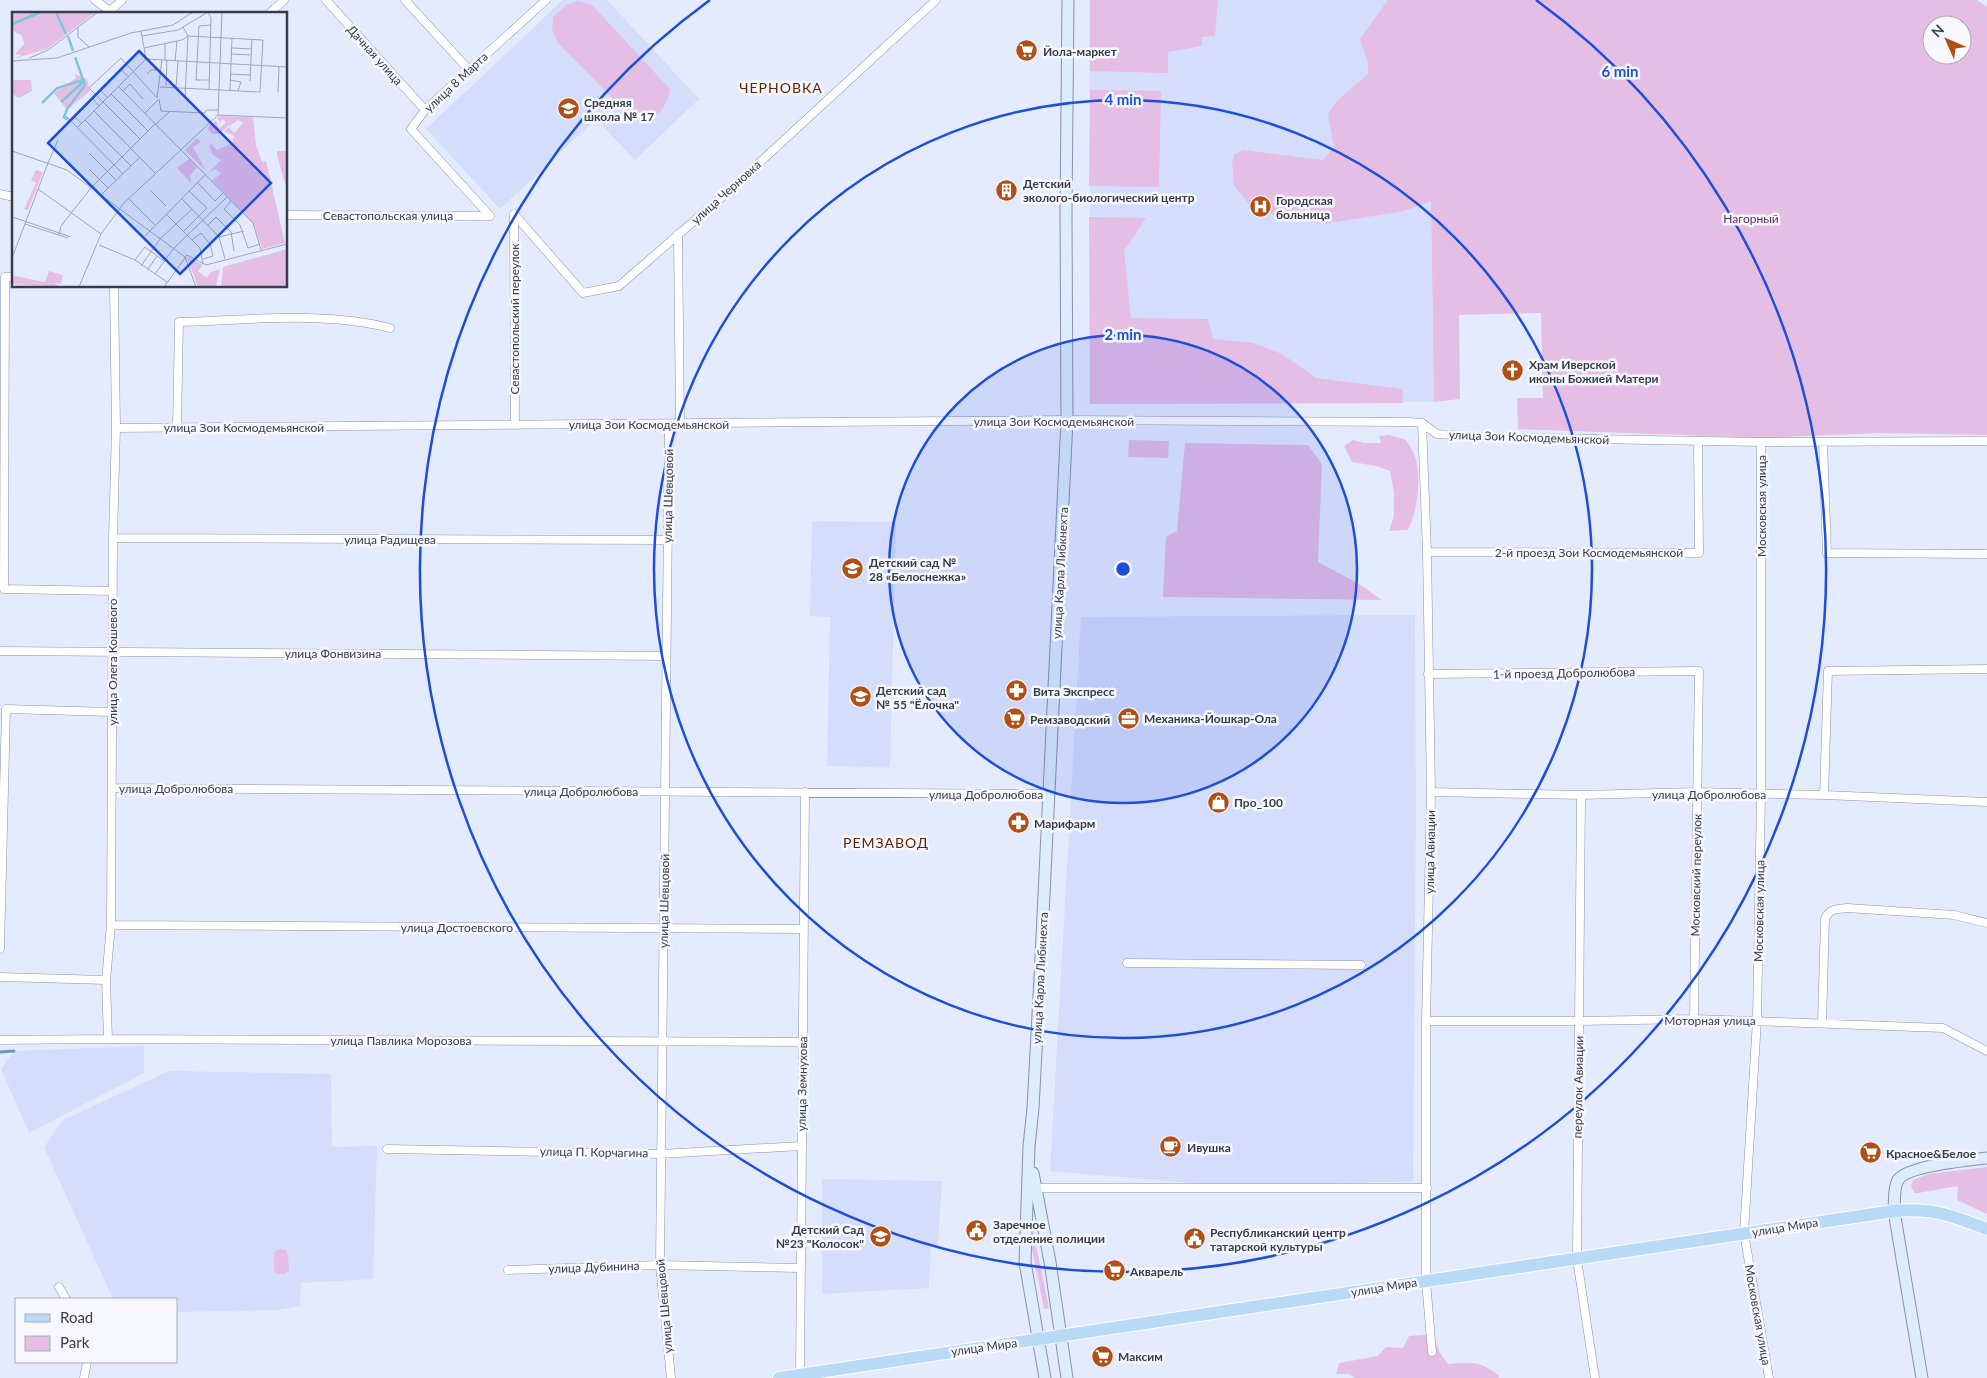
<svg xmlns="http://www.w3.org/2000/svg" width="1987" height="1378" viewBox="0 0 1987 1378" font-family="Lato,sans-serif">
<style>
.built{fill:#d4ddfc}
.green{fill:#e5bee5;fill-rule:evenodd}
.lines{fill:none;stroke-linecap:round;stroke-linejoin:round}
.stream{stroke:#699db1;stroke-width:3}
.street-casing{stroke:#8991ae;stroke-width:9}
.secondary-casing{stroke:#8991ae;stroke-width:13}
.primary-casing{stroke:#fff;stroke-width:14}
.street{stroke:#fff;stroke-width:8}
.secondary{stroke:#dcecfb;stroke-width:11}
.primary{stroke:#b9daf7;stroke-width:12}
.ring{fill:none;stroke:#1d4ed8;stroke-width:2.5}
.labels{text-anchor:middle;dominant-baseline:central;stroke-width:5;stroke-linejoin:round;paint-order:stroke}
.poi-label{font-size:12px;font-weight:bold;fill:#393c49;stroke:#f7f8ff;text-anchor:start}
.street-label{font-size:12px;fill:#393c49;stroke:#f7f8ff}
.park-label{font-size:12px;fill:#602a62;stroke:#f7f8ff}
.neighbourhood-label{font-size:14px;letter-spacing:1px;fill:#612300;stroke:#f7f8ff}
.inset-river{fill:none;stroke:#7dc7de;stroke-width:2.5}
.inset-road{fill:none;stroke:#a0a5b6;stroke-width:1}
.view{fill:#1d4ed8;fill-opacity:0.15;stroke:#1d4ed8;stroke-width:2.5}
.inset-edge{fill:none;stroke:#393c49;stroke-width:2.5}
.centre{fill:#1d4ed8;stroke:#f7f8ff;stroke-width:2.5}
.ring-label{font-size:15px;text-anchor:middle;font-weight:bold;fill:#1d4ed8;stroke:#f7f8ff;stroke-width:5;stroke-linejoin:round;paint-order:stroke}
</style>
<rect width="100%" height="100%" fill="#e5ebfe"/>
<path class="built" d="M 563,0 L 607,0 L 699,99 L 635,160 L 596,119 L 500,209 L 426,129 Z
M 1090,0 L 1428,0 L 1434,402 L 1090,404 Z
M 812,521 L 896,522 L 890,767 L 827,766 L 830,617 L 810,616 Z
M 1415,615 L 1416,813 L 1413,1181 L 1239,1187 L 1050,1171 L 1081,617 Z
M 144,1046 L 144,1073 L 29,1133 L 1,1069 L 14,1051 Z
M 169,1071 L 331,1074 L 332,1147 L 377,1146 L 373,1279 L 301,1283 L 300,1306 L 277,1310 L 176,1312 L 176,1299 L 113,1299 L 44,1147 L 63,1120 Z
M 822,1179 L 942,1181 L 938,1245 L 931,1245 L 929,1288 L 822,1294 Z"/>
<path class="green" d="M 1090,0 L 1218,0 L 1215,36 L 1202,37 L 1202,46 L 1168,52 L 1168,73 L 1090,71 Z
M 1388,0 L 1977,0 L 1987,7 L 1987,435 L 1881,433 L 1763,438 L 1518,429 L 1517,398 L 1543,398 L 1541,313 L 1459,315 L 1460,399 L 1434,402 L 1431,201 L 1404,211 L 1324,224 L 1264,213 L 1249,204 L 1234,185 L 1232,162 L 1235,154 L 1243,150 L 1323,160 L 1334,147 L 1328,114 L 1337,101 L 1368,74 L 1368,62 L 1360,39 ZM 1932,25 L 1962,25 L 1962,55 L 1932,55 Z
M 578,1 L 592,5 L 670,89 C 667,107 655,125 635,121 L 557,42 L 552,30 L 553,17 L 566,5 Z
M 1090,90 L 1161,91 L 1159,187 L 1089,186 Z
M 1089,217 L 1146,218 L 1124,251 L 1131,318 L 1208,319 L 1213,339 L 1253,343 L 1282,354 L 1316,378 L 1402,389 L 1403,403 L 1090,404 Z
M 1389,435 L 1406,440 C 1409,444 1412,449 1414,454 C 1422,473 1418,512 1408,530 L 1389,531 L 1394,515 L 1394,493 L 1390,471 L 1376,466 L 1352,462 L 1344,446 L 1353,440 L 1364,443 L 1381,443 L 1379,436 Z
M 1129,440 L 1169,441 L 1168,458 L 1128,457 Z
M 1185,443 L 1308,445 L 1322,464 L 1318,562 L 1359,584 L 1382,600 L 1163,597 L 1166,537 L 1177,531 Z
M 1987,1167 L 1987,1214 L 1957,1200 L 1958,1186 L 1918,1193 L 1915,1193 L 1911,1187 L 1913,1180 L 1928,1174 Z
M 1033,1230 L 1049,1308 L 1044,1309 L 1032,1249 Z
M 278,1249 L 286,1250 L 288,1255 L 289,1270 L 285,1274 L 276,1274 L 274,1269 L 274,1254 Z
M 1433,1334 L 1440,1353 L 1448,1364 C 1469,1362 1481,1361 1498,1375 L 1499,1378 L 1355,1378 L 1349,1374 L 1336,1374 L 1339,1363 L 1378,1356 L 1386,1347 L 1403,1348 L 1409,1336 Z"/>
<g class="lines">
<path class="stream" d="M 0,1052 L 14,1051"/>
<defs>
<path id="street" d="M 95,0 L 110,11 L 110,14
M 326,0 L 425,110
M 405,0 L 469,70
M 110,11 L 122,0
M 269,14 L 284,0
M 0,194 L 14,197
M 514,214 L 583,293 L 619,286 L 731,189 L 936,0
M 514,214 L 515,425
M 286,215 L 490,216
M 490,216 L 411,129 L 425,110 L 546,0
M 678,234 L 680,423
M 14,277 L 5,277 L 4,589 L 113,591
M 1422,423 L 1427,552 L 1431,792 L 1426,1021 L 1426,1281 L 1432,1352
M 669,424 L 660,1265 L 671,1378
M 116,428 L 1067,420 L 1409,422 L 1422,423 L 1437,434 L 1488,437 L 1761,442 L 1987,441
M 177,428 L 179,322 C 247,320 324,311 390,328
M 1761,442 L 1761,794 L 1757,1020 L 1744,1233 L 1769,1378
M 1823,442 L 1827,553 L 1987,554
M 113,538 L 668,540
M 1427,552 L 1699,553 L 1698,441
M 0,651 L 666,656
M 1428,674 L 1699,671 L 1694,1019
M 112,788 L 1050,794
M 1431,792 L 1581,795 L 1698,792 L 1824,795 L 1987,802
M 1581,795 L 1577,1259 L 1595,1378
M 1824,795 L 1828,671 L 1987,669
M 111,925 L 803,929
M 0,949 L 6,709 L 112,712
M 1127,963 L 1361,965
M 0,977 L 106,980
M 1426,1021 L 1579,1021 L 1694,1019 L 1943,1028 L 1987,1051
M 1822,1023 L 1825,919 C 1829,909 1836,909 1847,908 L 1954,915 L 1987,923
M 108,1039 L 106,980 L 111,925 L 113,538 L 116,428 L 114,286
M 0,1040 L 108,1039 L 802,1042
M 387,1149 L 661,1154 L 801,1146
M 1036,1188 L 1427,1188
M 508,1270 L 660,1265 L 800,1268
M 59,1287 L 66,1299
M 800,1375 L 805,792
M 84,1378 L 87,1362"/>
<path id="secondary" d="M 1033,1173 L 1050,1262 L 1067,1378
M 1045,1378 L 1025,1262 L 1029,1146 L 1033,1108 L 1040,977 L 1067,420 L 1066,212 L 1068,0
M 1922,1378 L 1894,1211 C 1895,1201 1893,1189 1898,1180 C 1907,1166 1969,1160 1987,1158"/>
<path id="primary" d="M 779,1378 L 1894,1211 C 1935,1208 1950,1215 1987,1229"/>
</defs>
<use href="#street" class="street-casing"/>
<use href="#secondary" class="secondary-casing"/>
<use href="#primary" class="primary-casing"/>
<use href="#street" class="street"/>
<use href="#secondary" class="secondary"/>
<use href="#primary" class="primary"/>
</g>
<circle cx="1123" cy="569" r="234" fill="#1d4ed8" fill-opacity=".12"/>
<g class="ring">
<circle cx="1123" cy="569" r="234"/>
<circle cx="1123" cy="569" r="469"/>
<path d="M1536 0A703 703 0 1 1 710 0"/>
</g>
<defs>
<symbol id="supermarket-disc" viewBox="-11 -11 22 22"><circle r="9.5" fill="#b14f15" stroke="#f7f8ff"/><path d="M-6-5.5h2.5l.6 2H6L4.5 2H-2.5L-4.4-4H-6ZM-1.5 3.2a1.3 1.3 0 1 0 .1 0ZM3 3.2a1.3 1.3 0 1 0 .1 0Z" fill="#fff"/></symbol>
<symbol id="school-disc" viewBox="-11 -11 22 22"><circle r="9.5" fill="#b14f15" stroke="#f7f8ff"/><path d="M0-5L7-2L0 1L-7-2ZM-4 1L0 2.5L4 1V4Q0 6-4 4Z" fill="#fff"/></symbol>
<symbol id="building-disc" viewBox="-11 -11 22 22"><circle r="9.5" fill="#b14f15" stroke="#f7f8ff"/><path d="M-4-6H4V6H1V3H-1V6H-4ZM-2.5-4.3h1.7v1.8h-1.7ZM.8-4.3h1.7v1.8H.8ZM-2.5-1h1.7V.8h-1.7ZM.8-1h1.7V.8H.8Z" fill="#fff"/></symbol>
<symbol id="hospital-disc" viewBox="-11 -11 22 22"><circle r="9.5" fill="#b14f15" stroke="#f7f8ff"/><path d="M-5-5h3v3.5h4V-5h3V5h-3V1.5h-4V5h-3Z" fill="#fff"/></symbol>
<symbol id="church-disc" viewBox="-11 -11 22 22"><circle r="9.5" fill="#b14f15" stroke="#f7f8ff"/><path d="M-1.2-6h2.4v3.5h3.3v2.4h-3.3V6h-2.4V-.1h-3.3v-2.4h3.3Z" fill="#fff"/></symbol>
<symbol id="pharmacy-disc" viewBox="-11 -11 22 22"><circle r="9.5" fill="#b14f15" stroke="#f7f8ff"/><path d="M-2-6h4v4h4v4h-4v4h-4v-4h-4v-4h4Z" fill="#fff"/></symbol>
<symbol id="office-disc" viewBox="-11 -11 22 22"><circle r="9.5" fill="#b14f15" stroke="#f7f8ff"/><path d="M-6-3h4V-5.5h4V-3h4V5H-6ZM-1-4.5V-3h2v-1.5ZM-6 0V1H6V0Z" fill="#fff"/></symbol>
<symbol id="shop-disc" viewBox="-11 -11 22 22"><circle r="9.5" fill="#b14f15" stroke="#f7f8ff"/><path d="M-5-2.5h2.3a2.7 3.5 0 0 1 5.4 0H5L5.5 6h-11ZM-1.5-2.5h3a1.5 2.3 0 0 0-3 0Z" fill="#fff"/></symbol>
<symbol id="cafe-disc" viewBox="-11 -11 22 22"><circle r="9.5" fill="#b14f15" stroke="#f7f8ff"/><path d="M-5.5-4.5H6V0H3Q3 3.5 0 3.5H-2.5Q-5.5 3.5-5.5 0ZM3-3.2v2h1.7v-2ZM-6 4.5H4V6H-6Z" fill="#fff"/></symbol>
<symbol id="civic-disc" viewBox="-11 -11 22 22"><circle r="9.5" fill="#b14f15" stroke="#f7f8ff"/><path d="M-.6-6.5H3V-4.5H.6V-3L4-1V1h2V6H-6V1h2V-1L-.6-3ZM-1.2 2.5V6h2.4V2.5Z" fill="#fff"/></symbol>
</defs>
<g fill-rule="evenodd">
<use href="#supermarket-disc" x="1014" y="38" width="25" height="25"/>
<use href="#school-disc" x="556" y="96" width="25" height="25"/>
<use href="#building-disc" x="994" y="178" width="25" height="25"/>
<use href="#hospital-disc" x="1248" y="194" width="25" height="25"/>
<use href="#church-disc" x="1500" y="358" width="25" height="25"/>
<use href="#school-disc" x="840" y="556" width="25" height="25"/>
<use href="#pharmacy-disc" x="1004" y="678" width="25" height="25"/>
<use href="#school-disc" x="848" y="684" width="25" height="25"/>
<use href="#office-disc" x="1116" y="706" width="25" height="25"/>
<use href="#supermarket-disc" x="1002" y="706" width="25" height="25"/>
<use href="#shop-disc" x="1206" y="790" width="25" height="25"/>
<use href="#pharmacy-disc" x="1006" y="810" width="25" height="25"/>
<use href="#cafe-disc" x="1158" y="1134" width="25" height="25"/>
<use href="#supermarket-disc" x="1858" y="1140" width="25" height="25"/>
<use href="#civic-disc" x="964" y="1218" width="25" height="25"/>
<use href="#school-disc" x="868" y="1224" width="25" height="25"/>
<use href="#civic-disc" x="1182" y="1226" width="25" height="25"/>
<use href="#supermarket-disc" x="1102" y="1258" width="25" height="25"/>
<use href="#supermarket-disc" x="1090" y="1344" width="25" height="25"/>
</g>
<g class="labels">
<g class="poi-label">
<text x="1043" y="51">Йола-маркет</text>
<text x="584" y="102">Средняя<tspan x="584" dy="14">школа № 17</tspan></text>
<text x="1023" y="183">Детский<tspan x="1023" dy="14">эколого-биологический центр</tspan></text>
<text x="1276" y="200">Городская<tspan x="1276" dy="14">больница</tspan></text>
<text x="1529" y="364">Храм Иверской<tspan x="1529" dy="14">иконы Божией Матери</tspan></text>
<text x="869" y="562">Детский сад №<tspan x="869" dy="14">28 «Белоснежка»</tspan></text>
<text x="876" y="690">Детский сад<tspan x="876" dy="14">№ 55 "Ёлочка"</tspan></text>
<text x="1033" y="691">Вита Экспресс</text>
<text x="1144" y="718">Механика-Йошкар-Ола</text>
<text x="1030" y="719">Ремзаводский</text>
<text x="1234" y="802">Про_100</text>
<text x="1034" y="823">Марифарм</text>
<text x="1187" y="1147">Ивушка</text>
<text x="1886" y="1153">Красное&amp;Белое</text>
<text x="993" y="1224">Заречное<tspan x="993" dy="14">отделение полиции</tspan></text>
<text x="864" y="1229" text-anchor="end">Детский Сад<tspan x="864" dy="14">№23 "Колосок"</tspan></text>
<text x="1210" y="1232">Республиканский центр<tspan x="1210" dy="14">татарской культуры</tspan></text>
<text x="1130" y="1271">Акварель</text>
<text x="1118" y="1356">Максим</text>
</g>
<g class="street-label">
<text transform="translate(375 55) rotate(48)">Дачная улица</text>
<text transform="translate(456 82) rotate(-43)">улица 8 Марта</text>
<text transform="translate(726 192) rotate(-42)">улица Черновка</text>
<text x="388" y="215">Севастопольская улица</text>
<text transform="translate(514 319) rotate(-90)">Севастопольский переулок</text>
<text x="1054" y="421">улица Зои Космодемьянской</text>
<text x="649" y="424">улица Зои Космодемьянской</text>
<text x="244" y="427">улица Зои Космодемьянской</text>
<text transform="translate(1529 437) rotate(2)">улица Зои Космодемьянской</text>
<text transform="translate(668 496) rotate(-89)">улица Шевцовой</text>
<text transform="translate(1761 506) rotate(-90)">Московская улица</text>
<text x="390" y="539">улица Радищева</text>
<text x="1589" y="552">2-й проезд Зои Космодемьянской</text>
<text transform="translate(1060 573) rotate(-87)">улица Карла Либкнехта</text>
<text x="333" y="653">улица Фонвизина</text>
<text transform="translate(112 662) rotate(-90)">улица Олега Кошевого</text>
<text transform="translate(1564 673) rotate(-1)">1-й проезд Добролюбова</text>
<text x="176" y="788">улица Добролюбова</text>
<text x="581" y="791">улица Добролюбова</text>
<text x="986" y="794">улица Добролюбова</text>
<text x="1709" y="794">улица Добролюбова</text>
<text transform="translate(1430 852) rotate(-89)">улица Авиации</text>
<text transform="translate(1696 875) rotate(-89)">Московский переулок</text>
<text transform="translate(664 901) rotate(-89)">улица Шевцовой</text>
<text transform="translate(1759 911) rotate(-89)">Московская улица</text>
<text x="457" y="927">улица Достоевского</text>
<text transform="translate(1040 978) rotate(-87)">улица Карла Либкнехта</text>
<text x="1710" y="1020">Моторная улица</text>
<text x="401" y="1040">улица Павлика Морозова</text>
<text transform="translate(802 1084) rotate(-89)">улица Земнухова</text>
<text transform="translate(1578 1087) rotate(-89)">переулок Авиации</text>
<text transform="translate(594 1152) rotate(1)">улица П. Корчагина</text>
<text transform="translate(1785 1227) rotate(-9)">улица Мира</text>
<text transform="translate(594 1267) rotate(-2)">улица Дубинина</text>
<text transform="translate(1384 1287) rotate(-9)">улица Мира</text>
<text transform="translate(664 1306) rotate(-95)">улица Шевцовой</text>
<text transform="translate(1758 1315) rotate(80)">Московская улица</text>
<text transform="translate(984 1347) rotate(-8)">улица Мира</text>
</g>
<g class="park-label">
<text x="1751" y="218">Нагорный</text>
</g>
<g class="neighbourhood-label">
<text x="781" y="87">ЧЕРНОВКА</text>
<text x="886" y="842">РЕМЗАВОД</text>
</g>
</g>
<g transform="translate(12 12)">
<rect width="275" height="275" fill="#e5ebfe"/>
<path d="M 0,0 L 84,0 L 35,37 L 0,47 L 10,43 L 3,42 L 12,32 L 10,24 L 0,18 ZM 63,62 L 75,67 L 78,79 L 55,98 L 42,81 L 64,66 ZM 0,65 L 1,68 L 19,68 L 20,79 L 7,86 L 0,82 ZM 208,104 L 241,105 L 244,133 L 250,150 L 254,149 L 273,231 L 250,237 L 242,212 L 200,168 L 209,162 L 203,157 L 196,161 L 209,148 L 200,142 L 197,133 L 200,132 L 205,138 L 220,131 L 222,124 L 212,119 L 220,114 L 218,117 L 222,121 L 231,111 L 226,108 L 206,122 L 200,122 L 195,116 L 204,108 L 207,117 L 214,110 L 211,107 L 208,110 L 205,106 ZM 185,126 L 189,130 L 181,135 L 194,159 L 173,138 ZM 265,139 L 275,139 L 275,179 L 265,143 ZM 177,147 L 185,155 L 178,164 L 179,171 L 165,156 ZM 24,158 L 31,160 L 16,198 L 12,197 L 24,171 L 19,168 ZM 275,237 L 275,275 L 209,275 L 211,255 ZM 175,245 L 191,253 L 186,259 L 195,266 L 199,260 L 208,257 L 204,275 L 186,275 ZM 37,259 L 51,263 L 49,272 L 42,271 L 48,275 L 0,272 L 0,263 L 41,272 L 33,270 Z" fill="#e5bee5"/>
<path class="inset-river" d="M 44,0 L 54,22M 0,12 L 29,0M 56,24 L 61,39M 63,45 L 73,73M 49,90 L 71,70M 30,91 L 45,76 L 71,68M 56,108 L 52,105 L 55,97 L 73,73"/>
<path class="inset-road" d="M 196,0 L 199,6 L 197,77M 171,15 L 176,24 L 173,85M 66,16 L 66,25 L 77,35M 130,24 L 166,18 L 196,0M 132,36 L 170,28 L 176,24 L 251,28 L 248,80 L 148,75M 220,36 L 240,37M 219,42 L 239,43M 17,46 L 36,38 L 86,0M 134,47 L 275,55M 153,48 L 153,31M 0,49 L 45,46 L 119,21 L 161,13 L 181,0M 163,49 L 165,29M 135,62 L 139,58 L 149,58M 218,62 L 238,63M 198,68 L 184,68 L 187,14 L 199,13M 218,68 L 229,70 L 226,78M 238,69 L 240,27M 154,74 L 155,48M 107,75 L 241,211 L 249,238M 164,75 L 166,49M 218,78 L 220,26M 111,79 L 118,72 L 131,87M 266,80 L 267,54M 99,82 L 136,119M 96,86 L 88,78 L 109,58 L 117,65M 145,86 L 150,48M 147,87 L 149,99 L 193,101 L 194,98 L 206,98M 82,99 L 144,162M 133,101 L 146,88M 206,103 L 275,106M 54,104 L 111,162M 73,108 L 119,154M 69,111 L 62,104 L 81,87 L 87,94M 144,112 L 157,100M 66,115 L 134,47 L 129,19M 128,127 L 77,76 L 109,46 L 145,86M 0,139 L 55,158 L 173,245 L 184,275M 77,141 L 104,168M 36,151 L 46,128M 77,157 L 96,176M 185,170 L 203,189 L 211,181M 79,176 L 143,112M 26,177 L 89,222M 138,178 L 154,194M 89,183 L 128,145M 117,187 L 143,213M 170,187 L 207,225 L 213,247M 219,189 L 212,197 L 228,213 L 236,236 L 248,232M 154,202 L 188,236 L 191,252M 0,205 L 15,210M 15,210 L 59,225M 13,212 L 56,226M 196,213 L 204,205 L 219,220 L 222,239M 172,219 L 195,196 L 177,179M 47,223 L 49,214 L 79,176M 133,224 L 194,162M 207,225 L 232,219M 180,228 L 189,221 L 198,232 L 201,244 L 191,247M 87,233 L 123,248 L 155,270M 0,246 L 36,151M 123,248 L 133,235 L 152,249M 129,254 L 148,227 L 180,197M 136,257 L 145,244M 143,262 L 161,237 L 215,185M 67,275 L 89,222 L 112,191 L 206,103 L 210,0M 152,275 L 175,243 L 194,253 L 275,232"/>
<path class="view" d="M 127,39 L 259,171 L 168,262 L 36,131 Z"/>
<rect width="275" height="275" class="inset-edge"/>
</g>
<circle cx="1123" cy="569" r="8" class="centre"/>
<g class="ring-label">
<text x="1620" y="77">6 min</text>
<text x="1123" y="105">4 min</text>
<text x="1123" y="340">2 min</text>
</g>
<rect x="15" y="1298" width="162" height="65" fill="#f7f8ff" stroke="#abadb6"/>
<rect x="25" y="1314" width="25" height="8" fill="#b9daf7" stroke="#abadb6"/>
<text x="60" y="1323" font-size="15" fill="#393c49">Road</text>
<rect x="25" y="1336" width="25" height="15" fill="#e5bee5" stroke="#abadb6"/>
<text x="60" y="1348" font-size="15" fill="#393c49">Park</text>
<g transform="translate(1947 40) rotate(315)"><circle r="24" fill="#f7f8ff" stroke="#abadb6"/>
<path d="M0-4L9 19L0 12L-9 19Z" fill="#b14f15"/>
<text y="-8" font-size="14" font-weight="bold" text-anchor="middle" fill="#393c49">N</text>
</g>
</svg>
